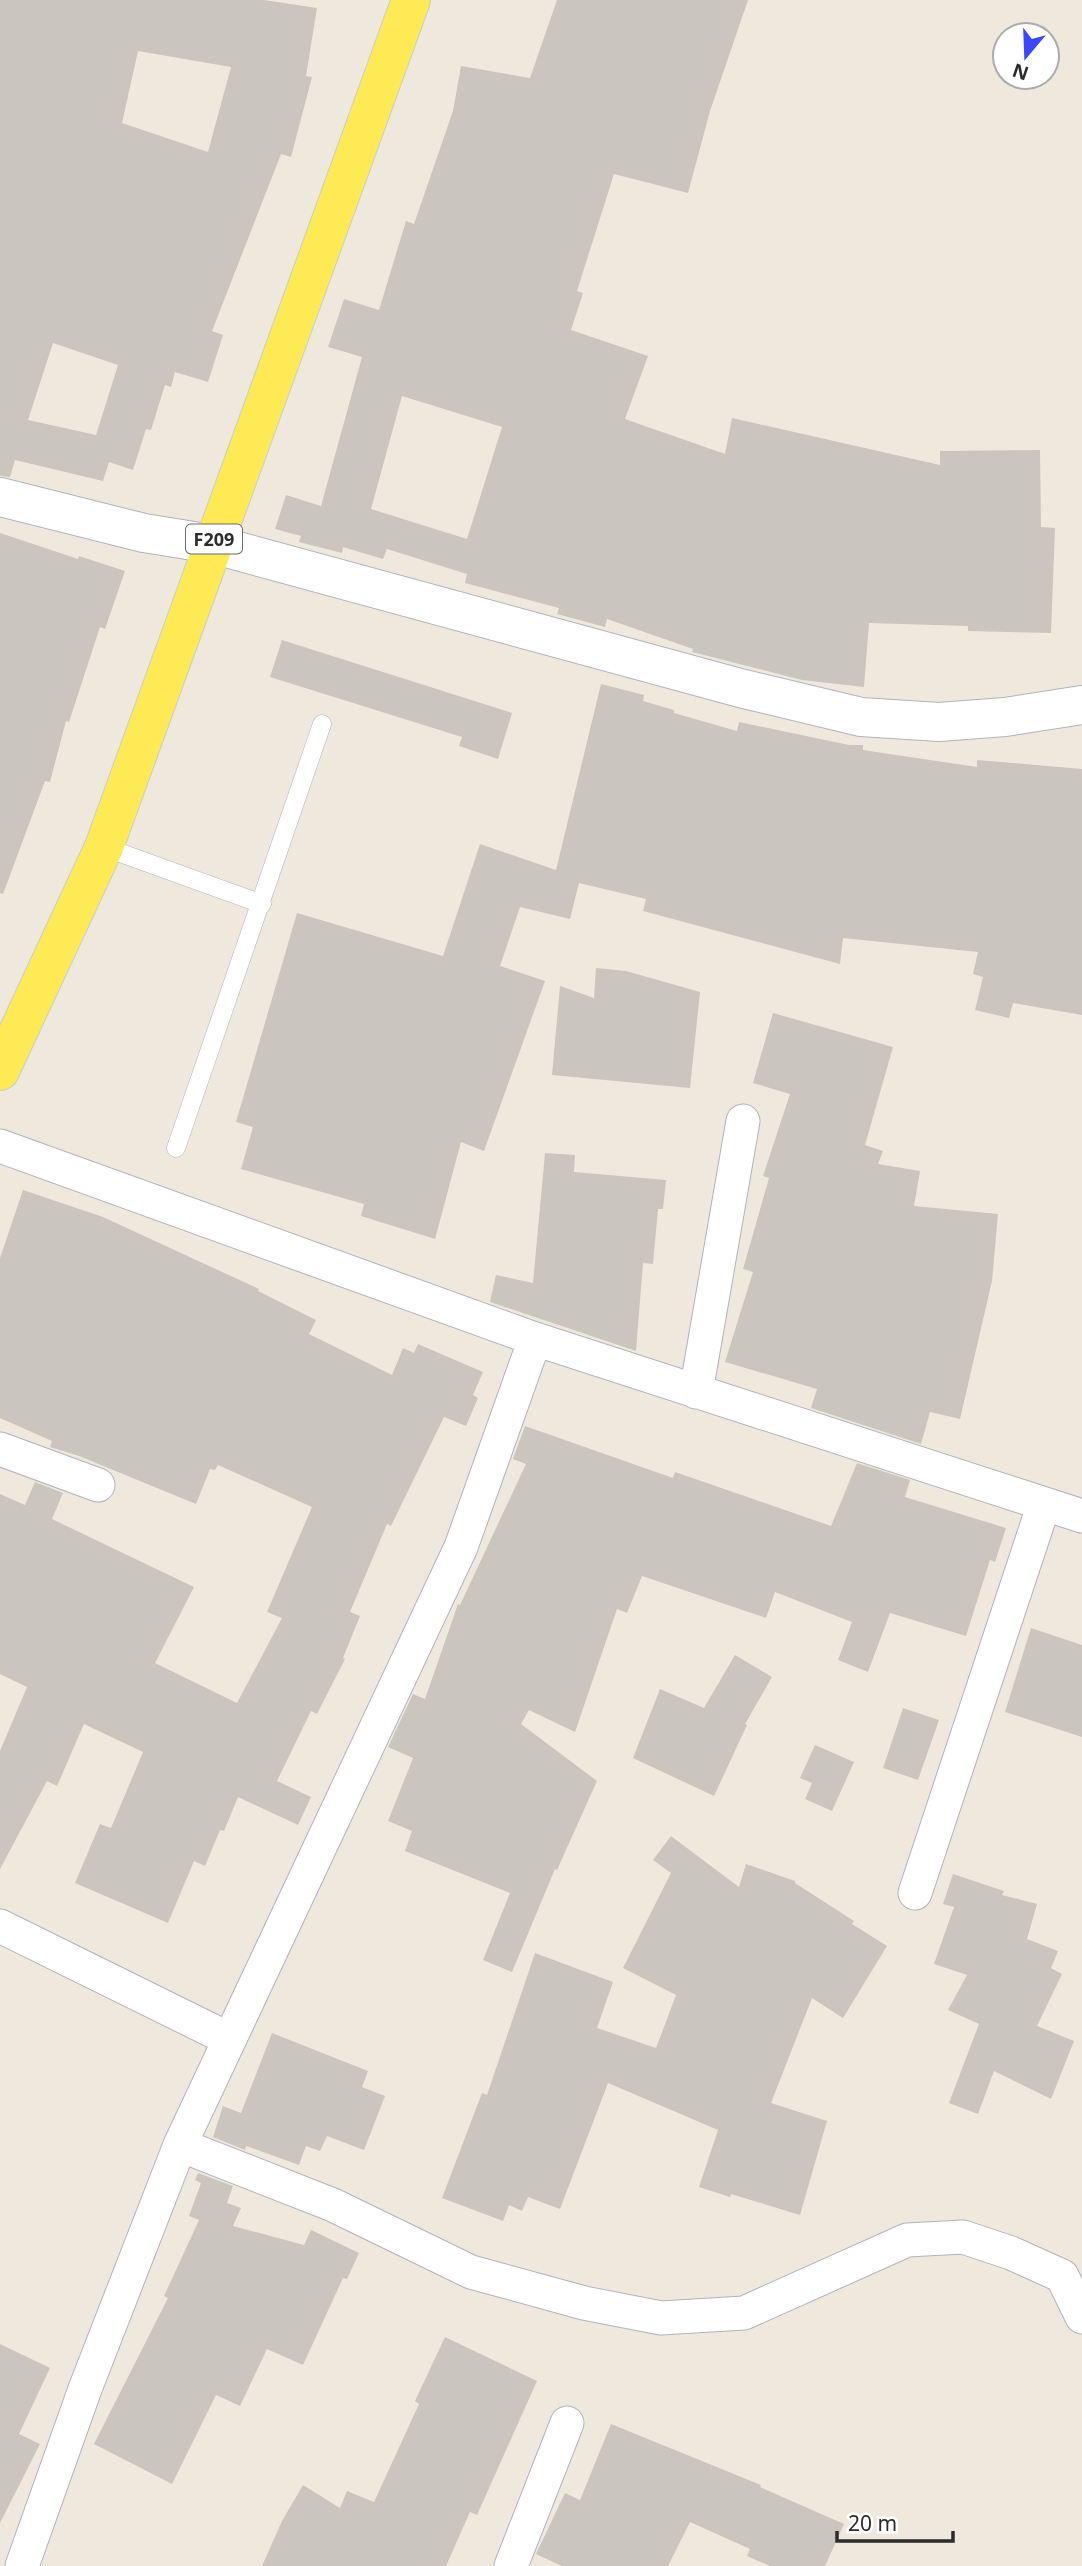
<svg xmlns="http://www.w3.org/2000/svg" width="1082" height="2566" viewBox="0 0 1082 2566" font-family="'Noto Sans',sans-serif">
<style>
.building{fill:#cac6bd;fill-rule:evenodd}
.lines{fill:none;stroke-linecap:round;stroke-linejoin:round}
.lane-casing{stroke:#b1b2c1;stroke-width:19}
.street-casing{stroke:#b1b2c1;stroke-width:35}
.secondary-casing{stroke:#b1b2c1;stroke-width:40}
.primary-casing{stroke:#ccc;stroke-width:40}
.lane{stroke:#fff;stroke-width:18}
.street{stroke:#fff;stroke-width:33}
.secondary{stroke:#fff;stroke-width:38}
.primary{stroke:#fdea54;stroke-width:38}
.labels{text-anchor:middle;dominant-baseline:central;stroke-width:6;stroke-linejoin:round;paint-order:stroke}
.shield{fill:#fff;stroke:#6b6b6b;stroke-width:2}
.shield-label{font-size:18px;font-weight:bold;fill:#2c2c2c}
</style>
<rect width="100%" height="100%" fill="#efe9dd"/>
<path class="building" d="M 0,0 L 264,0 L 317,8 L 306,76 L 312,77 L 291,157 L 281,154 L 212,331 L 223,335 L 208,382 L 175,372 L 171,387 L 165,385 L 151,430 L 146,429 L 133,470 L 109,462 L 103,481 L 15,460 L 10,477 L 0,476 ZM 138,51 L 231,67 L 208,152 L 122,123 ZM 53,343 L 118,365 L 96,435 L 28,420 Z
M 557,0 L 748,0 L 710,111 L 688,193 L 614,174 L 577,291 L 583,293 L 571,330 L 648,356 L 625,419 L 725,454 L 732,418 L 940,465 L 940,451 L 1040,450 L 1041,527 L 1055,528 L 1051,633 L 968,631 L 968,626 L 869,623 L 864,687 L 802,680 L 692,652 L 693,649 L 607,619 L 605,627 L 557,614 L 559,608 L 465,583 L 467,574 L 387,549 L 383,559 L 343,547 L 342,553 L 299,542 L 301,536 L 275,529 L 286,495 L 321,506 L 362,357 L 328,347 L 344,299 L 379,310 L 406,221 L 414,224 L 453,111 L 461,66 L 530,78 ZM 402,396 L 502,427 L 467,539 L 371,509 Z
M 0,533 L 78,559 L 79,556 L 125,571 L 105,629 L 100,627 L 69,722 L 66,721 L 50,782 L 45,781 L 3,894 L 0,893 Z
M 282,640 L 512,713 L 498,759 L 459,746 L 462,737 L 270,677 Z
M 601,684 L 644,695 L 643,701 L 674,710 L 674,713 L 737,731 L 739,722 L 849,745 L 863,745 L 863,750 L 977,767 L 977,760 L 1082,769 L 1082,1015 L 1013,1003 L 1009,1018 L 975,1010 L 983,977 L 973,974 L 978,952 L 843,938 L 840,964 L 643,911 L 646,899 L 579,883 L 570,919 L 520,907 L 500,966 L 545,981 L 484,1151 L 461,1142 L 435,1239 L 361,1216 L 364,1204 L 241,1169 L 253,1127 L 236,1122 L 297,913 L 443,956 L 480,844 L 556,870 Z
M 596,968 L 626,971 L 700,992 L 690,1088 L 552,1075 L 560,986 L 594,998 Z
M 773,1013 L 893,1047 L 865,1145 L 883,1151 L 878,1164 L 920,1171 L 914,1206 L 998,1214 L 992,1281 L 960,1419 L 930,1412 L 921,1444 L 811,1408 L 817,1389 L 725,1362 L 753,1272 L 743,1269 L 769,1178 L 763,1176 L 790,1094 L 753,1083 Z
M 545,1153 L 575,1155 L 574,1172 L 666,1180 L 663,1209 L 658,1209 L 653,1264 L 643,1263 L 636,1351 L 490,1302 L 496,1275 L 533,1283 Z
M 23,1190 L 103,1217 L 259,1289 L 258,1291 L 316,1320 L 309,1334 L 392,1375 L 403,1348 L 414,1353 L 418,1344 L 483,1372 L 473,1395 L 478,1398 L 466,1426 L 444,1417 L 391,1526 L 387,1524 L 350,1612 L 360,1616 L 343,1658 L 345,1659 L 317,1714 L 311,1711 L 277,1781 L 311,1797 L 298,1825 L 238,1797 L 224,1831 L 220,1830 L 205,1866 L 194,1861 L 168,1923 L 75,1883 L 100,1824 L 111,1828 L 143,1752 L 84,1724 L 57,1786 L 47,1781 L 0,1869 L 0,1751 L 27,1687 L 0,1674 L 0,1494 L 25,1505 L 35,1482 L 63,1493 L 52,1519 L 194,1587 L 155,1663 L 237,1703 L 282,1618 L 267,1612 L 312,1507 L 218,1465 L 215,1470 L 210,1469 L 196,1504 L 79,1456 L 50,1447 L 52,1441 L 0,1418 L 0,1258 Z
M 525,1426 L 673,1478 L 675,1472 L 831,1526 L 857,1463 L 910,1480 L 905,1497 L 1006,1528 L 995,1562 L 990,1560 L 966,1636 L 890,1613 L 868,1672 L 838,1660 L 852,1622 L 775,1592 L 766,1618 L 642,1576 L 627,1613 L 617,1609 L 575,1732 L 529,1710 L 521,1724 L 597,1781 L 557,1870 L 555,1869 L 512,1972 L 483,1960 L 510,1893 L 405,1851 L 412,1831 L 388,1821 L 413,1758 L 388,1747 L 413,1694 L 425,1699 L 458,1604 L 460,1605 L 526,1464 L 513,1459 Z
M 1031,1628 L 1082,1645 L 1082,1737 L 1005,1712 Z
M 735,1655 L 772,1677 L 745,1724 L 747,1725 L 714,1796 L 633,1758 L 660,1689 L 704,1708 Z
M 903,1708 L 939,1720 L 918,1780 L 883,1768 Z
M 815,1745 L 854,1762 L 832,1811 L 805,1799 L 812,1783 L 800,1778 Z
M 671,1836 L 739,1887 L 746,1864 L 795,1881 L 795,1883 L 854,1921 L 852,1924 L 887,1946 L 843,2018 L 812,1998 L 771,2103 L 827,2121 L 800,2215 L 731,2194 L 730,2197 L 699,2187 L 718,2130 L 608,2083 L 560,2209 L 528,2197 L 522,2211 L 509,2205 L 503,2221 L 442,2198 L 482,2093 L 487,2095 L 535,1953 L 613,1982 L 597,2028 L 656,2048 L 676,1995 L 623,1968 L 671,1873 L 653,1860 Z
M 953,1874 L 1004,1891 L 1002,1895 L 1037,1904 L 1027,1939 L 1058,1951 L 1051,1968 L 1062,1974 L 1037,2026 L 1074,2041 L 1051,2099 L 994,2071 L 978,2114 L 949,2103 L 979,2024 L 948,2010 L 967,1975 L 934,1964 L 954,1907 L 943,1904 Z
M 272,2033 L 368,2071 L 362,2087 L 385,2096 L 364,2150 L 327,2136 L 320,2151 L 306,2146 L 299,2165 L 246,2146 L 245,2150 L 213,2137 L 223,2106 L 241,2113 Z
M 198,2173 L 233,2186 L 227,2203 L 241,2208 L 233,2226 L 304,2245 L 311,2230 L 359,2253 L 347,2279 L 343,2278 L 303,2365 L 267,2349 L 240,2406 L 216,2395 L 172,2484 L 94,2444 L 168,2298 L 164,2296 L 199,2220 L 189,2216 L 201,2183 L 195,2180 Z
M 445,2337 L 537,2381 L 477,2515 L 470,2512 L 446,2566 L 262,2566 L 282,2521 L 303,2485 L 340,2508 L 347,2491 L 374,2502 L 419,2404 L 415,2401 Z
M 0,2344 L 50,2368 L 19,2434 L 40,2444 L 0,2523 Z
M 611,2424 L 761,2485 L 760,2487 L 844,2524 L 825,2566 L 770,2566 L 747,2556 L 750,2549 L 690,2522 L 668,2566 L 562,2566 L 536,2554 L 565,2493 L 580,2500 Z"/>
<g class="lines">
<defs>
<path id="lane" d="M 104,847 L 262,904
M 176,1148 L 322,724"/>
<path id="street" d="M 0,1146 L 535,1339 L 1082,1516
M 696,1392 L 743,1121
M 0,1449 L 98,1485
M 915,1893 L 1044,1504
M 0,1926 L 229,2039
M 180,2145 L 333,2205 L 471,2272 L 584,2303 L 661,2318 L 744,2313 L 907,2240 L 963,2237 L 1011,2253 L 1062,2276 L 1082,2317
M 22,2566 L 85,2389 L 180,2145 L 461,1547 L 535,1339
M 511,2566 L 567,2423"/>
<path id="secondary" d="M 0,497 L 144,533 L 212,544 L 740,688 L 861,717 L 939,722 L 1005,717 L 1082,705"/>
<path id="primary" d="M 0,1071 L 104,847 L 411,0"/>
</defs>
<use href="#lane" class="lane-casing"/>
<use href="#street" class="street-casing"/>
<use href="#secondary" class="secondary-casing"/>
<use href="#primary" class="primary-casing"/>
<use href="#lane" class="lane"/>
<use href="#street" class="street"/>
<use href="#secondary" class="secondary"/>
<use href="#primary" class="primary"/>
</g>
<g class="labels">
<rect class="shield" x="186" y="524.5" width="56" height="29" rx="5"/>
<g class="shield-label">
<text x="214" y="539">F209</text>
</g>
</g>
<g transform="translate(1026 56) rotate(199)"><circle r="33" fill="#ffffff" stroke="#ababab" stroke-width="2"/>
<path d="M0-5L12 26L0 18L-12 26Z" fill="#3a47ff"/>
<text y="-10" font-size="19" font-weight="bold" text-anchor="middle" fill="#2c2c2c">N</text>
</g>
<path d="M837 2531v10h116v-10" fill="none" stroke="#2c2c2c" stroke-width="3.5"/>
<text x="848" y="2531" font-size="21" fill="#2c2c2c" stroke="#ffffff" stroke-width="5" paint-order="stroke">20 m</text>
</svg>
